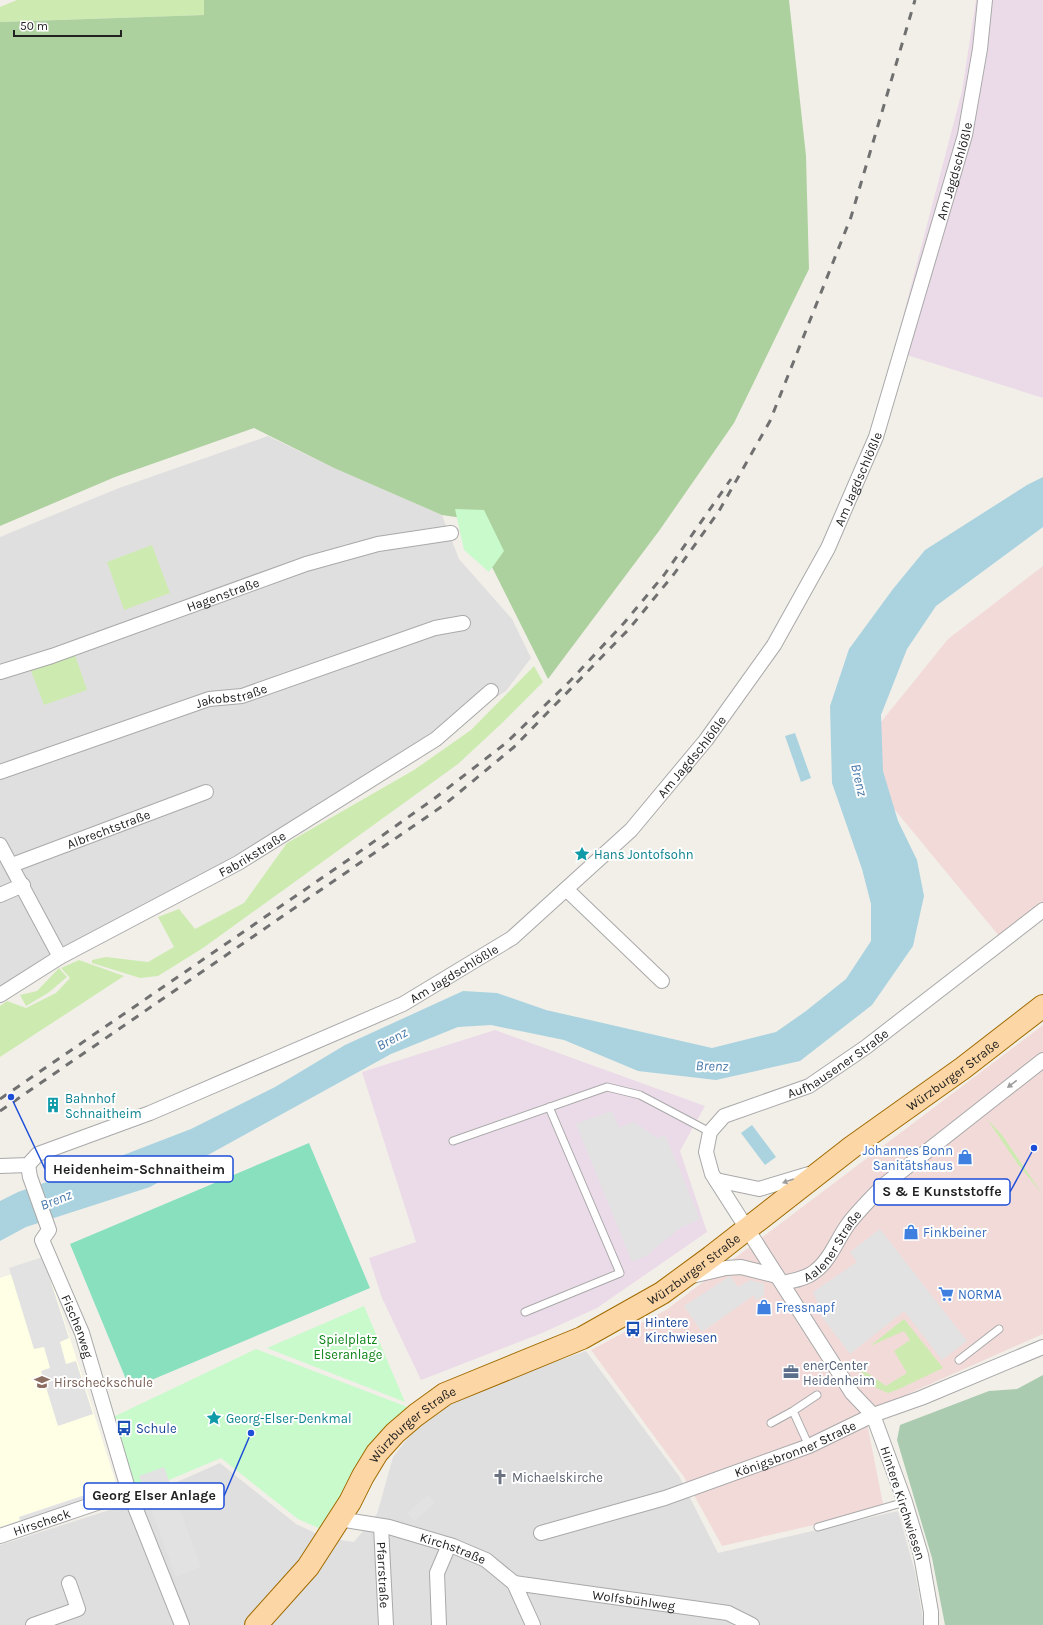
<svg xmlns="http://www.w3.org/2000/svg" width="1043" height="1625" viewBox="0 0 1043 1625" font-family="Karla,sans-serif">
<style>
.residential{fill:#e0dfdf}
.commercial{fill:#f2dad9}
.industrial{fill:#ebdbe8}
.education{fill:#ffffe5}
.grass{fill:#cdebb0}
.forest{fill:#add19e}
.cemetery{fill:#aacbaf}
.park{fill:#c8facc}
.pitch{fill:#88e0be}
.parking{fill:#e2e2e2}
.water{fill:#aad3df}
.lines{fill:none;stroke-linecap:round;stroke-linejoin:round}
.lane-casing{stroke:#a9a9a9;stroke-width:9}
.street-casing{stroke:#a9a9a9;stroke-width:16}
.primary-casing{stroke:#a06b00;stroke-width:24}
.lane{stroke:#fff;stroke-width:7}
.street{stroke:#fff;stroke-width:14}
.primary{stroke:#fcd6a4;stroke-width:22}
.rail{stroke:#707070;stroke-width:3;stroke-dasharray:8 8;stroke-linecap:butt}
.oneway{fill:#9c9c9c}
.labels{text-anchor:middle;dominant-baseline:central;stroke-width:4;stroke-linejoin:round;paint-order:stroke}
.street-label{font-size:13px;fill:#222;stroke:#fff}
.culture-label{font-size:13px;fill:#0d838f;stroke:#fff;text-anchor:start}
.shop-label{font-size:13px;fill:#366cbe;stroke:#fff;text-anchor:start}
.transit-label{font-size:13px;fill:#164399;stroke:#fff;text-anchor:start}
.park-label{font-size:13px;fill:#0c8416;stroke:#fff}
.service-label{font-size:13px;fill:#4e5e75;stroke:#fff;text-anchor:start}
.education-label{font-size:13px;fill:#785e54;stroke:#fff;text-anchor:start}
.worship-label{font-size:13px;fill:#5b616d;stroke:#fff;text-anchor:start}
.water-label{font-size:14px;font-style:italic;fill:#4a7aab;stroke:#fff}
.leader{fill:none;stroke:#1d4ed8;stroke-width:1.5}
.callout-dot{fill:#1d4ed8;stroke:#fff;stroke-width:1.5}
.callout{fill:#fff;stroke:#1d4ed8;stroke-width:1.5}
.callout-label{font-size:14px;text-anchor:middle;font-weight:bold;fill:#222}
</style>
<rect width="100%" height="100%" fill="#f2efe9"/>
<path class="residential" d="M 268,436 L 334,468 L 442,515 L 459,559 L 512,619 L 531,658 L 506,691 L 434,736 L 234,856 L 0,988 L 0,537 L 119,488 Z
M 586,1351 L 679,1476 L 718,1553 L 898,1511 L 915,1572 L 924,1625 L 0,1625 L 0,1545 L 125,1505 L 220,1463 L 296,1524 L 326,1538 L 354,1542 L 377,1514 L 393,1457 L 427,1413 L 500,1381 Z"/>
<path class="commercial" d="M 1043,566 L 1043,902 L 999,936 L 852,758 L 948,639 Z
M 1043,1025 L 1043,1334 L 865,1413 L 884,1509 L 722,1546 L 684,1477 L 591,1350 L 666,1310 Z"/>
<path class="industrial" d="M 976,0 L 1043,0 L 1043,398 L 894,351 L 962,91 Z
M 495,1030 L 705,1106 L 680,1151 L 707,1232 L 597,1308 L 542,1333 L 421,1380 L 382,1298 L 369,1258 L 416,1242 L 362,1072 Z"/>
<path class="education" d="M 46,1263 L 117,1486 L 0,1527 L 0,1278 Z"/>
<path class="grass" d="M 17,0 L 204,0 L 204,15 L 0,22 L 0,7 Z
M 152,545 L 170,593 L 124,610 L 107,562 Z
M 75,655 L 87,690 L 44,705 L 31,671 Z
M 534,666 L 543,682 L 501,724 L 458,764 L 203,948 L 158,976 L 140,978 L 92,963 L 92,960 L 106,957 L 148,962 L 174,947 L 158,917 L 179,909 L 195,929 L 244,903 L 287,843 L 414,770 L 471,730 Z
M 79,960 L 124,976 L 0,1057 L 0,1006 L 7,1001 L 26,1008 L 56,993 L 70,978 L 61,968 Z
M 59,968 L 67,977 L 48,993 L 26,1006 L 20,995 L 37,991 Z
M 987,1119 L 1002,1135 L 1043,1195 L 1017,1163 Z
M 904,1319 L 943,1368 L 899,1389 L 888,1393 L 874,1387 L 860,1370 L 869,1374 L 886,1386 L 907,1373 L 894,1351 L 910,1340 L 904,1331 L 870,1346 Z"/>
<path class="forest" d="M 204,0 L 789,0 L 806,156 L 809,269 L 734,423 L 659,531 L 548,679 L 482,547 L 462,518 L 442,515 L 334,468 L 254,428 L 115,477 L 0,526 L 0,22 L 204,15 Z"/>
<path class="cemetery" d="M 1043,1375 L 1043,1625 L 945,1625 L 932,1558 L 897,1440 L 900,1425 L 989,1391 L 1017,1389 Z"/>
<path class="park" d="M 455,509 L 484,510 L 504,551 L 489,572 L 464,550 Z
M 364,1306 L 405,1402 L 267,1348 Z
M 256,1349 L 410,1408 L 330,1533 L 298,1519 L 221,1458 L 138,1493 L 111,1418 Z"/>
<path class="pitch" d="M 309,1143 L 370,1288 L 130,1389 L 70,1244 Z"/>
<path class="parking" d="M 612,1111 L 619,1128 L 634,1122 L 657,1138 L 665,1135 L 700,1219 L 680,1228 L 646,1256 L 632,1262 L 576,1124 Z
M 880,1229 L 967,1341 L 942,1360 L 904,1311 L 850,1354 L 815,1308 L 817,1302 L 813,1292 L 857,1262 L 850,1252 Z
M 43,1257 L 69,1338 L 60,1342 L 66,1364 L 76,1361 L 93,1414 L 58,1426 L 41,1371 L 50,1368 L 44,1347 L 34,1349 L 9,1268 Z
M 730,1276 L 738,1287 L 750,1280 L 764,1284 L 764,1295 L 756,1301 L 754,1295 L 702,1332 L 684,1306 Z
M 164,1467 L 201,1567 L 176,1577 L 139,1476 Z
M 100,1490 L 103,1499 L 22,1527 L 19,1517 Z
M 428,1495 L 435,1503 L 414,1521 L 407,1513 Z"/>
<path class="water" d="M 1043,477 L 1043,527 L 936,606 L 907,649 L 881,715 L 883,771 L 898,821 L 917,860 L 924,896 L 913,946 L 872,1005 L 800,1061 L 716,1080 L 638,1071 L 564,1040 L 491,1025 L 458,1027 L 391,1054 L 150,1187 L 26,1227 L 0,1241 L 0,1201 L 18,1192 L 113,1159 L 191,1129 L 275,1087 L 345,1045 L 463,991 L 497,993 L 546,1010 L 712,1048 L 776,1032 L 806,1011 L 846,979 L 871,941 L 871,904 L 862,869 L 832,783 L 830,706 L 849,649 L 893,589 L 925,550 L 1027,485 Z
M 795,733 L 811,778 L 801,782 L 785,736 Z
M 752,1125 L 776,1157 L 765,1165 L 741,1133 Z"/>
<g class="lines">
<defs>
<path id="lane" d="M 453,1141 L 607,1087 L 640,1095 L 710,1132
M 525,1312 L 620,1273 L 549,1107
M 959,1360 L 999,1329
M 793,1411 L 809,1446
M 771,1423 L 793,1411 L 817,1395
M 818,1527 L 905,1502"/>
<g id="street">
<path id="s1" d="M 0,672 L 52,656 L 306,564 L 378,544 L 451,533"/>
<path id="s2" d="M 0,772 L 209,699 L 242,696 L 435,628 L 463,623"/>
<path d="M 0,845 L 60,957"/>
<path id="s3" d="M 12,865 L 206,792"/>
<path d="M 566,889 L 662,981"/>
<path d="M 0,895 L 23,885"/>
<path id="s4" d="M 0,995 L 60,957 L 238,863 L 436,739 L 491,691"/>
<path id="s5" d="M 28,1165 L 30,1177 L 49,1230 L 42,1240 L 82,1333 L 129,1492 L 182,1625"/>
<path id="s6" d="M 0,1166 L 28,1165 L 38,1154 L 150,1113 L 403,1004 L 512,938 L 631,830 L 706,740 L 774,645 L 828,548 L 876,437 L 965,135 L 980,49 L 985,0"/>
<path d="M 716,1180 L 759,1189 L 809,1174"/>
<path d="M 692,1276 L 726,1268 L 741,1267 L 777,1276"/>
<path id="s7" d="M 782,1283 C 792,1281 805,1279 814,1272 C 830,1261 837,1239 849,1223 C 860,1209 872,1197 884,1185 L 1043,1060"/>
<path id="s8" d="M 339,1519 L 389,1527 L 453,1546 L 486,1560 L 514,1583 L 533,1625"/>
<path id="s9" d="M 381,1526 L 386,1625"/>
<path id="s10" d="M 541,1533 L 665,1498 L 809,1446 L 873,1415 L 921,1398 L 1043,1347"/>
<path id="s11" d="M 0,1536 L 129,1492"/>
<path id="s12" d="M 514,1583 L 728,1613 L 752,1625"/>
<path d="M 33,1625 L 78,1609 L 69,1583"/>
<path d="M 439,1625 L 437,1573 L 449,1545"/>
<path id="s13" d="M 931,1625 L 931,1612 L 921,1555 L 905,1502 L 873,1415 L 852,1393 L 712,1174 L 706,1152 L 710,1132 L 724,1116 L 809,1086 L 866,1047 L 1043,910"/>
</g>
<g id="primary">
<path id="s14" d="M 256,1625 L 308,1567 L 350,1502 L 363,1476 L 377,1453 L 395,1433 L 416,1415 L 445,1394 L 582,1338 L 662,1293 L 711,1257 L 852,1147 L 963,1068 L 1043,1006"/>
</g>
</defs>
<use href="#lane" class="lane-casing"/>
<use href="#street" class="street-casing"/>
<use href="#primary" class="primary-casing"/>
<use href="#lane" class="lane"/>
<use href="#street" class="street"/>
<use href="#primary" class="primary"/>
<path class="rail" d="M 0,1099 L 348,860 L 435,798 L 506,743 L 571,680 L 624,623 L 664,575 L 731,479
M 0,1111 L 444,805 L 514,747 L 629,629 L 674,574 L 719,511 L 770,421 L 851,217 L 915,0"/>
</g>
<defs><path id="oneway-solid" d="M-6-.8H1V-3.2L6.5 0L1 3.2V.8H-6Z"/></defs>
<g class="oneway">
<use href="#oneway-solid" transform="translate(1012 1084) rotate(142)"/>
<use href="#oneway-solid" transform="translate(788 1181) rotate(160)"/>
</g>
<defs>
<symbol id="sight-bare" viewBox="-9 -9 18 18"><path d="M0-6L1.8-2.2L6-1.7L2.9 1.2L3.7 5.4L0 3.3L-3.7 5.4L-2.9 1.2L-6-1.7L-1.8-2.2Z" fill="#0f9aa8" stroke="#fff" stroke-width="2.5" paint-order="stroke"/></symbol>
<symbol id="building-bare" viewBox="-9 -9 18 18"><path d="M-4-6H4V6H1V3H-1V6H-4ZM-2.5-4.3h1.7v1.8h-1.7ZM.8-4.3h1.7v1.8H.8ZM-2.5-1h1.7V.8h-1.7ZM.8-1h1.7V.8H.8Z" fill="#0f9aa8" stroke="#fff" stroke-width="2.5" paint-order="stroke"/></symbol>
<symbol id="shop-bare" viewBox="-9 -9 18 18"><path d="M-5-2.5h2.3a2.7 3.5 0 0 1 5.4 0H5L5.5 6h-11ZM-1.5-2.5h3a1.5 2.3 0 0 0-3 0Z" fill="#3f7fe0" stroke="#fff" stroke-width="2.5" paint-order="stroke"/></symbol>
<symbol id="supermarket-bare" viewBox="-9 -9 18 18"><path d="M-6-5.5h2.5l.6 2H6L4.5 2H-2.5L-4.4-4H-6ZM-1.5 3.2a1.3 1.3 0 1 0 .1 0ZM3 3.2a1.3 1.3 0 1 0 .1 0Z" fill="#3f7fe0" stroke="#fff" stroke-width="2.5" paint-order="stroke"/></symbol>
<symbol id="bus-bare" viewBox="-9 -9 18 18"><path d="M-5-6H5V4H4V6H2V4H-2V6H-4V4H-5ZM-3.5-4V0h7V-4ZM-3.5 1.2v1.5H-2V1.2ZM2 1.2v1.5H3.5V1.2Z" fill="#1a4fb4" stroke="#fff" stroke-width="2.5" paint-order="stroke"/></symbol>
<symbol id="office-bare" viewBox="-9 -9 18 18"><path d="M-6-3h4V-5.5h4V-3h4V5H-6ZM-1-4.5V-3h2v-1.5ZM-6 0V1H6V0Z" fill="#5c6f8a" stroke="#fff" stroke-width="2.5" paint-order="stroke"/></symbol>
<symbol id="school-bare" viewBox="-9 -9 18 18"><path d="M0-5L7-2L0 1L-7-2ZM-4 1L0 2.5L4 1V4Q0 6-4 4Z" fill="#8d6e63" stroke="#fff" stroke-width="2.5" paint-order="stroke"/></symbol>
<symbol id="church-bare" viewBox="-9 -9 18 18"><path d="M-1.2-6h2.4v3.5h3.3v2.4h-3.3V6h-2.4V-.1h-3.3v-2.4h3.3Z" fill="#6b7280" stroke="#fff" stroke-width="2.5" paint-order="stroke"/></symbol>
</defs>
<g fill-rule="evenodd">
<use href="#sight-bare" x="571" y="843" width="22" height="22"/>
<use href="#building-bare" x="42" y="1094" width="22" height="22"/>
<use href="#shop-bare" x="954" y="1146" width="22" height="22"/>
<use href="#shop-bare" x="900" y="1221" width="22" height="22"/>
<use href="#supermarket-bare" x="935" y="1283" width="22" height="22"/>
<use href="#shop-bare" x="753" y="1296" width="22" height="22"/>
<use href="#bus-bare" x="622" y="1318" width="22" height="22"/>
<use href="#office-bare" x="780" y="1361" width="22" height="22"/>
<use href="#school-bare" x="31" y="1371" width="22" height="22"/>
<use href="#sight-bare" x="203" y="1407" width="22" height="22"/>
<use href="#bus-bare" x="113" y="1417" width="22" height="22"/>
<use href="#church-bare" x="489" y="1466" width="22" height="22"/>
</g>
<g class="labels">
<g class="street-label">
<text stroke="none"><textPath href="#s6" startOffset="1469">Am Jagdschlößle</textPath></text>
<text stroke="none"><textPath href="#s6" startOffset="1146">Am Jagdschlößle</textPath></text>
<text stroke="none"><textPath href="#s1" startOffset="236">Hagenstraße</textPath></text>
<text stroke="none"><textPath href="#s2" startOffset="244">Jakobstraße</textPath></text>
<text stroke="none"><textPath href="#s6" startOffset="821">Am Jagdschlößle</textPath></text>
<text stroke="none"><textPath href="#s3" startOffset="103">Albrechtstraße</textPath></text>
<text stroke="none"><textPath href="#s4" startOffset="289">Fabrikstraße</textPath></text>
<text stroke="none"><textPath href="#s6" startOffset="497">Am Jagdschlößle</textPath></text>
<text stroke="none"><textPath href="#s13" startOffset="700">Aufhausener Straße</textPath></text>
<text stroke="none"><textPath href="#s14" startOffset="905">Würzburger Straße</textPath></text>
<text stroke="none"><textPath href="#s7" startOffset="66">Aalener Straße</textPath></text>
<text stroke="none"><textPath href="#s14" startOffset="581">Würzburger Straße</textPath></text>
<text stroke="none"><textPath href="#s5" startOffset="174">Fischerweg</textPath></text>
<text stroke="none"><textPath href="#s14" startOffset="257">Würzburger Straße</textPath></text>
<text stroke="none"><textPath href="#s10" startOffset="268">Königsbronner Straße</textPath></text>
<text transform="translate(903 1503) rotate(72)">Hintere Kirchwiesen</text>
<text stroke="none"><textPath href="#s11" startOffset="44">Hirscheck</textPath></text>
<text stroke="none"><textPath href="#s8" startOffset="118">Kirchstraße</textPath></text>
<text stroke="none"><textPath href="#s9" startOffset="49">Pfarrstraße</textPath></text>
<text stroke="none"><textPath href="#s12" startOffset="121">Wolfsbühlweg</textPath></text>
</g>
<g class="culture-label">
<text x="594" y="854">Hans Jontofsohn</text>
<text x="65" y="1098">Bahnhof<tspan x="65" dy="15">Schnaitheim</tspan></text>
<text x="226" y="1418">Georg-Elser-Denkmal</text>
</g>
<g class="shop-label">
<text x="953" y="1150" text-anchor="end">Johannes Bonn<tspan x="953" dy="15">Sanitätshaus</tspan></text>
<text x="923" y="1232">Finkbeiner</text>
<text x="958" y="1294">NORMA</text>
<text x="776" y="1307">Fressnapf</text>
</g>
<g class="transit-label">
<text x="645" y="1322">Hintere<tspan x="645" dy="15">Kirchwiesen</tspan></text>
<text x="136" y="1428">Schule</text>
</g>
<g class="park-label">
<text x="348" y="1339">Spielplatz<tspan x="348" dy="15">Elseranlage</tspan></text>
</g>
<g class="service-label">
<text x="803" y="1365">enerCenter<tspan x="803" dy="15">Heidenheim</tspan></text>
</g>
<g class="education-label">
<text x="54" y="1382">Hirscheckschule</text>
</g>
<g class="worship-label">
<text x="512" y="1477">Michaelskirche</text>
</g>
<g class="water-label">
<text transform="translate(859 780) rotate(77)">Brenz</text>
<text transform="translate(392 1039) rotate(-28)">Brenz</text>
<text transform="translate(712 1066) rotate(1)">Brenz</text>
<text transform="translate(56 1200) rotate(-22)">Brenz</text>
</g>
</g>
<path class="leader" d="M11 1097L45 1169M1034 1148L1010 1192M251 1433L224 1496"/>
<g class="callout-dot">
<circle cx="11" cy="1097" r="4"/>
<circle cx="1034" cy="1148" r="4"/>
<circle cx="251" cy="1433" r="4"/>
</g>
<g class="callout">
<rect x="45" y="1156" width="188" height="26" rx="4"/>
<rect x="874" y="1179" width="136" height="26" rx="4"/>
<rect x="84" y="1483" width="140" height="26" rx="4"/>
</g>
<g class="callout-label">
<text x="139" y="1174">Heidenheim-Schnaitheim</text>
<text x="942" y="1196">S &amp; E Kunststoffe</text>
<text x="154" y="1500">Georg Elser Anlage</text>
</g>
<path d="M14 30v6h107v-6" fill="none" stroke="#222222" stroke-width="2"/>
<text x="20" y="30" font-size="12" fill="#222222" stroke="#ffffff" stroke-width="3" paint-order="stroke">50 m</text>
</svg>
